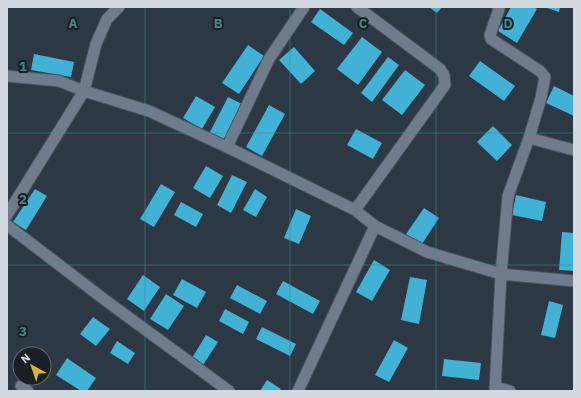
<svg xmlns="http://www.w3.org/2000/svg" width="581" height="398" viewBox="0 0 581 398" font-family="'IBM Plex Sans',sans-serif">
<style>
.building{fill:#41b1d5}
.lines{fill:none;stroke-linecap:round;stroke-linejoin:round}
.street-casing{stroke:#4a535e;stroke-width:13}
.street{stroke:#707c8c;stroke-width:11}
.grid{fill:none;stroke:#408e8a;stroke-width:1;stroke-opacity:0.55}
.grid-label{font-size:13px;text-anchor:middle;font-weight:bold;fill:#408e8a;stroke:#1a1f25;stroke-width:4;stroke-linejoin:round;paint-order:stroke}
</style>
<rect width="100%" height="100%" fill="#2d3845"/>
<path class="building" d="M 429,7 L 442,7 L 437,13 Z
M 511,7 L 533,7 L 537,9 L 517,43 L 498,31 Z
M 544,7 L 560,7 L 559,12 Z
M 320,9 L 353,33 L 344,45 L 311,22 Z
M 362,37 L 382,52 L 358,85 L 337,69 Z
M 248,45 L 264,56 L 239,94 L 222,83 Z
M 294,47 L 315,71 L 301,84 L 279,60 Z
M 34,54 L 74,62 L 71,77 L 31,70 Z
M 388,57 L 399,65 L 372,102 L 361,93 Z
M 480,61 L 515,86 L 504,101 L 469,76 Z
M 405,70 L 425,85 L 402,115 L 382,100 Z
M 554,86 L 574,96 L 574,116 L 546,103 Z
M 196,96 L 215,107 L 202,129 L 183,118 Z
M 228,97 L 242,104 L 223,141 L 209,134 Z
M 269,105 L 285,114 L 262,156 L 246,147 Z
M 493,126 L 512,145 L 497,161 L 477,142 Z
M 356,129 L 382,143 L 373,159 L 347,145 Z
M 206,166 L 223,176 L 210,198 L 193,188 Z
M 232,175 L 247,182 L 231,213 L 217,205 Z
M 161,184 L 175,192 L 154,227 L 140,219 Z
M 35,189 L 47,196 L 26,230 L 13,222 Z
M 255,189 L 267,197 L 256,217 L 243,210 Z
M 516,195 L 546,202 L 542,221 L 512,215 Z
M 181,202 L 203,214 L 196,227 L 174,215 Z
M 424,208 L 439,218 L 422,244 L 406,234 Z
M 296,209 L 311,216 L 299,244 L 284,238 Z
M 562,232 L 574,233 L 574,271 L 559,270 Z
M 374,260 L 390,270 L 372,301 L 356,292 Z
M 143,275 L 160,287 L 144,311 L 127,299 Z
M 410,277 L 427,280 L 419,324 L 401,320 Z
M 182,279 L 206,292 L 197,308 L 173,295 Z
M 283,281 L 320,301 L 313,314 L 276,294 Z
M 237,285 L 267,301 L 260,314 L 230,298 Z
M 166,294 L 184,306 L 168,330 L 150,319 Z
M 549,301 L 563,305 L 555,338 L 541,335 Z
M 225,309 L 249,322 L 243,334 L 219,321 Z
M 93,317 L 110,329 L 96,346 L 80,334 Z
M 262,327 L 296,344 L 290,356 L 256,339 Z
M 206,335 L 218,342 L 203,365 L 192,358 Z
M 394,340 L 408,348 L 389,382 L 375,375 Z
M 117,341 L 135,353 L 128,364 L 110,353 Z
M 67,358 L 96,378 L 87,391 L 81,391 L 56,375 Z
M 444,359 L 481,363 L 479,380 L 442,376 Z
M 267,380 L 281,389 L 279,391 L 260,391 Z"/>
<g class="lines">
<defs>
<path id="street" d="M 7,76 L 59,81 L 84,91 L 149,111 L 227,147 L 355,210 L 375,226 L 427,252 L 501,274 L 574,281
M 529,138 L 574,150
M 227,147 L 269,59 L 304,7
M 355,210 L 445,85 L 444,75 L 440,69 L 357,7
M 7,215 L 84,91 L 96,44 L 107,19 L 119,7
M 7,225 L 105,300 L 229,391
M 21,386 L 28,391
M 495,387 L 510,391
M 298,391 L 375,226
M 495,391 L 501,274 L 508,196 L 529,138 L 541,98 L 545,77 L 540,71 L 491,39 L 490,35 L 499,9 L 498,7"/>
</defs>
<use href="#street" class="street-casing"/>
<use href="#street" class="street"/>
</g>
<path class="grid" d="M 145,7 L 145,391M 290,7 L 290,391M 436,7 L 436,391M 7,133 L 574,133M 7,265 L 574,265"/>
<g class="grid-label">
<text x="73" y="28">A</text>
<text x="218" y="28">B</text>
<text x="363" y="28">C</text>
<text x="508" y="28">D</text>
<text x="23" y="71">1</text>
<text x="23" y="204">2</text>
<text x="23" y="336">3</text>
</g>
<rect width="581" height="398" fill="none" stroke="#d1d8e0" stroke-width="16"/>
<g transform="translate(32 366) rotate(320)"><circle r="19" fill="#1a1f25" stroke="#636970"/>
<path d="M0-3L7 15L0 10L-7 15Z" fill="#d3b635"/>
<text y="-6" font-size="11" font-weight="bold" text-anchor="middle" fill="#d1d8e0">N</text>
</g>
</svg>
